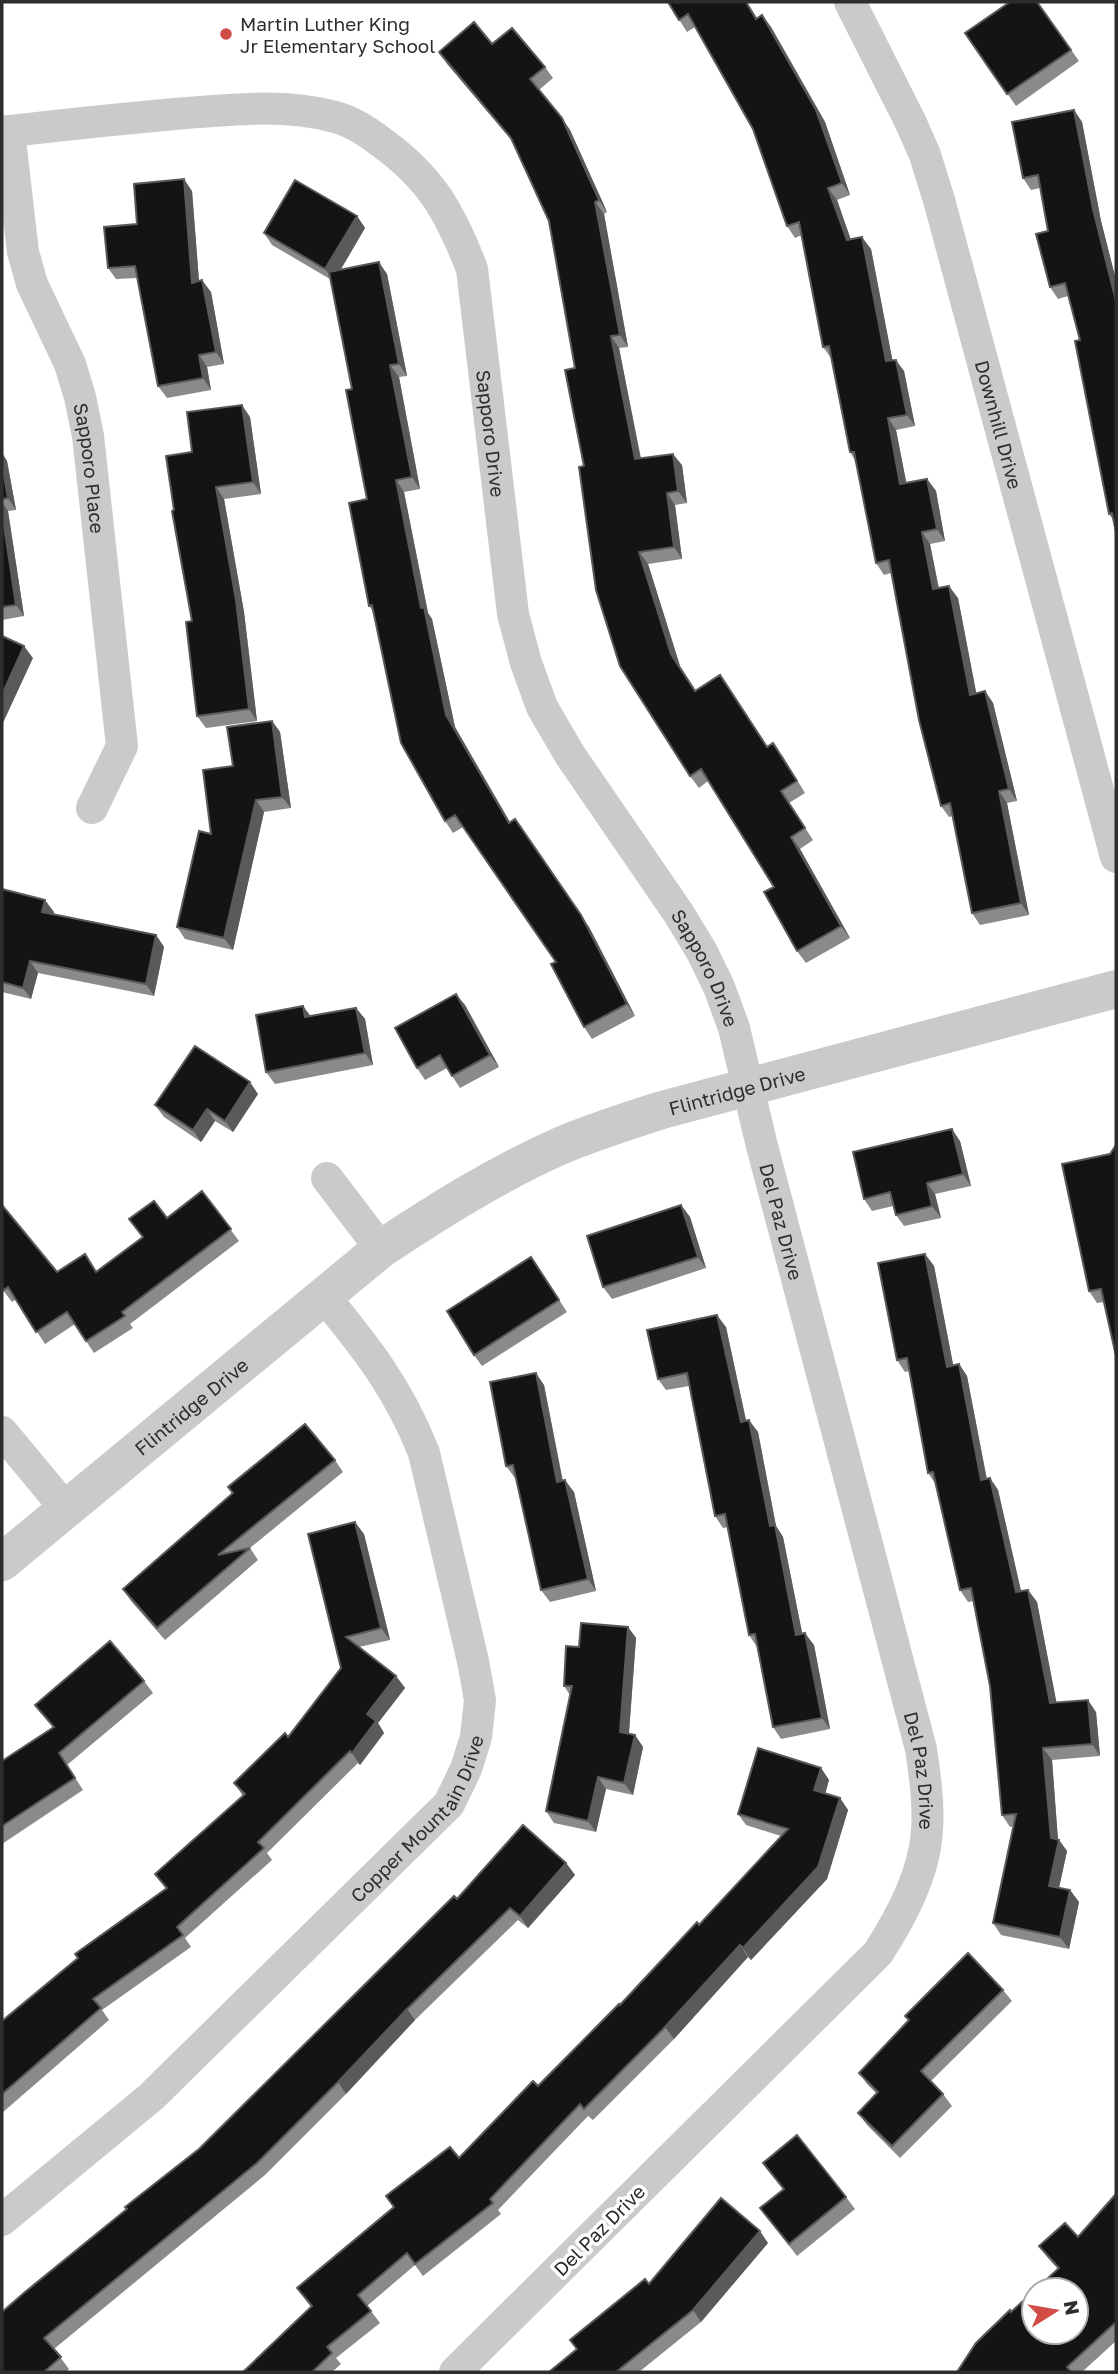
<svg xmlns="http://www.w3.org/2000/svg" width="1118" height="2374" viewBox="0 0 1118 2374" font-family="'Golos Text',sans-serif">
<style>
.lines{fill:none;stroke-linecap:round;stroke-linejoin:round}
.minor{stroke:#cacaca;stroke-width:32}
.tertiary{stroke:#cacaca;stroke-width:38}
.wall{fill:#8a8a8a}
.shaded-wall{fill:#5a5a5a}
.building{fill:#141414;stroke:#5a5a5a;stroke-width:2}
.poi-dot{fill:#d04c44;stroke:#fff;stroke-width:2.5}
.labels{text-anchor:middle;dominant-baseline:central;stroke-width:7;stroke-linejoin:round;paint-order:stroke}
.poi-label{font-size:19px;fill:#2d2d2d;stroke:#fff;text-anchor:start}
.street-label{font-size:19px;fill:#2d2d2d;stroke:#fff}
</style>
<rect width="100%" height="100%" fill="#fff"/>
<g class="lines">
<g class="minor">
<path id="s1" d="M 850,2 L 911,123 L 925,155 L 939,200 L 1116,857"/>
<path id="s2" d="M 9,131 L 23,252 L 32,284 L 70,364 L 80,397 L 88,436 L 122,746 L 92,808"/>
<path id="s3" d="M 2,132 C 63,125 125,118 187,113 C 236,109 286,104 335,117 C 351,121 368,132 381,142 C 431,178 450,212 472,269 L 513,614 L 526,663 L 542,707 L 570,755 L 679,914 L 702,952 L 719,987 L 734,1028 L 761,1142 L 921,1749 C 925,1776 929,1804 927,1831 C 924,1875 901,1917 878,1953 L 455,2372"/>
<path d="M 327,1178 L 381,1249"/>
<path d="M 2,1432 L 66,1509"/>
<path id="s4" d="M 2,2220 L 151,2097 L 449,1804 L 466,1769 L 476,1737 L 480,1700 L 473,1661 L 424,1453 C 398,1387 367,1349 323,1295"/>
</g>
<path class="tertiary" id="s5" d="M 2,1562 L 381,1249 C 438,1211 497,1174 560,1146 C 593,1132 628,1121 662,1110 L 1116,989"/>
</g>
<path class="wall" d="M 668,2 L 747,2 L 757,18 L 762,15 L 771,27 L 825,122 L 850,195 L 837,200 L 851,240 L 871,249 L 892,360 L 904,371 L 915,426 L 896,430 L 906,483 L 927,479 L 936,491 L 945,541 L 930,544 L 939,588 L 958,598 L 976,693 L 985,691 L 993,703 L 1017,801 L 1007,803 L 1029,915 L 980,925 L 972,913 L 953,816 L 949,817 L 941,806 L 891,573 L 884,575 L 876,563 L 856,462 L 850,452 L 831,358 L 823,347 L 802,235 L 795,238 L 787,226 L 753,129 L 695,27 L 687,32 Z
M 1037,2 L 1079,61 L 1016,106 L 965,33 Z
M 492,44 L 545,67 L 553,78 L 539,90 L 570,130 L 607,212 L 604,214 L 628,347 L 619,348 L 641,458 L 682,465 L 687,503 L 675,505 L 682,559 L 648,564 L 680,666 L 696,691 L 767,747 L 782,755 L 805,793 L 789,803 L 813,840 L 800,849 L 850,938 L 806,963 L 797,951 L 774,887 L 708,781 L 699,788 L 690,776 L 584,466 L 575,368 L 549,221 L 513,142 L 447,64 L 439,52 Z
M 1074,110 L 1082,122 L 1101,221 L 1116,280 L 1116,532 L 1114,521 L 1109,514 L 1080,340 L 1068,296 L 1058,299 L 1050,287 L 1048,231 L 1040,188 L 1031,190 L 1023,178 Z
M 192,191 L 199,281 L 211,292 L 224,364 L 207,367 L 211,390 L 167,398 L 158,386 L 137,278 L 116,279 L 108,268 L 137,224 Z
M 357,216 L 365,228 L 341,269 L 387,274 L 407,376 L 399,377 L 420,489 L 404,492 L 428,613 L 432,619 L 455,727 L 510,822 L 589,927 L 635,1016 L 592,1039 L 584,1027 L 556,962 L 463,827 L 453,833 L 445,821 L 373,611 L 369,606 L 367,499 L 352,389 L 330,279 L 272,245 L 264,233 Z
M 250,417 L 261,494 L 224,499 L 244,612 L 257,721 L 206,728 L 197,716 L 192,621 L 174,510 L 192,452 Z
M 2,453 L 7,461 L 16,510 L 8,511 L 24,616 L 2,620 Z
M 272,721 L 280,732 L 291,808 L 264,812 L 233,950 L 185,939 L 177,927 L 211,834 L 233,766 Z
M 2,889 L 54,912 L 53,914 L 156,935 L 164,947 L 154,996 L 38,973 L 31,999 L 2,992 Z
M 465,1005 L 499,1067 L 460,1088 L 447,1068 L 425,1080 L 417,1068 Z
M 303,1006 L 310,1016 L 356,1008 L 365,1019 L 373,1065 L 275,1084 L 266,1072 Z
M 258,1094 L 233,1132 L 215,1121 L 201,1142 L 164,1117 L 155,1105 Z
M 960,1141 L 971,1186 L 935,1194 L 941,1218 L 904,1226 L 896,1215 L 893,1206 L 872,1211 L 864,1199 Z
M 1110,1154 L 1104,1302 L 1097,1303 L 1089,1291 Z
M 202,1191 L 239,1241 L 130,1324 L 133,1328 L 94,1353 L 75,1324 L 45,1344 L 16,1299 L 12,1302 L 2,1289 L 2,1205 L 57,1272 L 96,1271 L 143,1238 L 129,1219 L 167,1218 Z
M 681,1205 L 690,1217 L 706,1268 L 612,1299 L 603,1287 Z
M 925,1254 L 934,1266 L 953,1366 L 959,1364 L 967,1376 L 987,1479 L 990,1478 L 998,1490 L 1021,1591 L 1028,1590 L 1037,1602 L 1056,1703 L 1096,1712 L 1100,1756 L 1052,1760 L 1058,1839 L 1067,1851 L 1059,1888 L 1070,1890 L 1079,1902 L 1069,1949 L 1001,1935 L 993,1923 L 1013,1826 L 1010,1827 L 1002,1815 L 990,1686 L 974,1601 L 968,1602 L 960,1590 L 935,1483 L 928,1473 L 909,1371 L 905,1372 L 897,1360 Z
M 531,1257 L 567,1312 L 482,1366 L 474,1355 Z
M 726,1327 L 746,1421 L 758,1432 L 776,1526 L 783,1537 L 802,1634 L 814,1645 L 830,1729 L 781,1739 L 773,1727 L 757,1647 L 749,1635 L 728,1527 L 723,1528 L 715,1516 L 689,1386 L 666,1390 L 658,1379 Z
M 544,1385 L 563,1481 L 574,1492 L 596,1591 L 550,1602 L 541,1590 L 516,1478 L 515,1478 L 506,1466 Z
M 335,1460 L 343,1472 L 250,1548 L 258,1560 L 165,1640 L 131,1601 L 123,1589 L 233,1494 L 228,1487 Z
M 364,1534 L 390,1640 L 359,1647 L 396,1676 L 405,1688 L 378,1723 L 384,1733 L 360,1765 L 358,1763 L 267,1853 L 272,1860 L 185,1938 L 191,1947 L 102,2010 L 109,2020 L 2,2113 L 2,2021 L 166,1889 L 155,1874 L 243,1796 L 234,1783 L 288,1737 L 341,1668 Z
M 628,1627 L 636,1638 L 629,1734 L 635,1735 L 643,1747 L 633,1795 L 606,1789 L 596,1832 L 554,1823 L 546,1811 L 570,1695 L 564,1686 L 579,1647 Z
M 144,1681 L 153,1693 L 67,1765 L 83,1790 L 2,1844 L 2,1761 L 53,1727 L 35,1705 Z
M 821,1768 L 829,1780 L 825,1793 L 840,1798 L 848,1810 L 827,1879 L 751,1960 L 748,1957 L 674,2039 L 593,2120 L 588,2116 L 498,2210 L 501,2214 L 423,2276 L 415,2265 L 367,2306 L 380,2323 L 336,2358 L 341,2364 L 332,2372 L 243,2372 L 311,2307 L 297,2288 L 394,2207 L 386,2196 L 459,2158 L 538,2086 L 620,2005 L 699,1925 L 781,1836 L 746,1825 L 738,1814 Z
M 566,1863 L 575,1875 L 528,1928 L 518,1920 L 415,2020 L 346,2094 L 265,2175 L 54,2349 L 69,2369 L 66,2372 L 2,2372 L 127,2209 L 199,2149 L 457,1899 Z
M 1003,1990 L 1012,2001 L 931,2081 L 943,2094 L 952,2106 L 900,2158 L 867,2125 L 858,2113 L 877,2094 L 867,2084 L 859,2073 L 909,2021 L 905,2016 Z
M 763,2163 L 846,2197 L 855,2209 L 797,2256 L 760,2208 L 783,2189 Z
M 1116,2194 L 1116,2341 L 1082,2372 L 957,2372 L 1011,2312 L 1058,2269 L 1048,2258 L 1039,2246 L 1078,2237 Z
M 768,2243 L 701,2322 L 639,2372 L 549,2372 L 577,2350 L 570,2340 L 649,2284 Z"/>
<path class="shaded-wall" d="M 762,15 L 771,27 L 825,122 L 850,195 L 842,183 Z
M 1074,110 L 1082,122 L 1101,221 L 1116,280 L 1116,301 L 1093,209 Z
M 562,118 L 570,130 L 607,212 L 599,200 Z
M 184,179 L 192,191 L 200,294 L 192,283 Z
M 828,188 L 837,200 L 855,252 L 847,240 Z
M 595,202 L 604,214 L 628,347 L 620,335 Z
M 357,216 L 365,228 L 334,281 L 325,269 Z
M 862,237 L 871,249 L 895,373 L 886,361 Z
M 379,262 L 387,274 L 407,376 L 399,364 Z
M 202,280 L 211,292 L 224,364 L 216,352 Z
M 611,336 L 619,348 L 643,471 L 635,459 Z
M 199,355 L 207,367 L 211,390 L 203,378 Z
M 896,360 L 904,371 L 915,426 L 907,415 Z
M 390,365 L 399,377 L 420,489 L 412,477 Z
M 242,405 L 250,417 L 261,494 L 253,482 Z
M 888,418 L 896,430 L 909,496 L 900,484 Z
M 2,453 L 7,461 L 16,510 L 8,498 L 2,465 Z
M 673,454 L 682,465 L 687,503 L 678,491 Z
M 927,479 L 936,491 L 945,541 L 937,529 Z
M 396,480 L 404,492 L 428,613 L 432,619 L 455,727 L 517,835 L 509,823 L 446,715 L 421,608 Z
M 216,487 L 224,499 L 244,612 L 257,721 L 249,709 Z
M 667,493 L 675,505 L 682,559 L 674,547 Z
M 2,502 L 8,511 L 24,616 L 16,605 L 2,512 Z
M 922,532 L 930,544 L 941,601 L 933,589 Z
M 639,552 L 648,564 L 680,666 L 671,654 Z
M 949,586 L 958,598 L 979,707 L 970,695 Z
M 24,646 L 33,658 L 2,725 L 2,695 Z
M 985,691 L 993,703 L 1017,801 L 1009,789 Z
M 272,721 L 280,732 L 291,808 L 282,797 Z
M 999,791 L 1007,803 L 1029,915 L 1021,903 Z
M 256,800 L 264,812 L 233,950 L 224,938 Z
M 515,819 L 589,927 L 635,1016 L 627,1004 Z
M 791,837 L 800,849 L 850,938 L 841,926 Z
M 45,900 L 54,912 L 51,924 L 42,912 Z
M 156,935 L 164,947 L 154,996 L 146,984 Z
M 30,961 L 38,973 L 31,999 L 23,988 Z
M 456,994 L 465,1005 L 499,1067 L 490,1055 Z
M 303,1006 L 312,1018 L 305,1017 Z
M 356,1008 L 365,1019 L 373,1065 L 365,1053 Z
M 250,1082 L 258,1094 L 233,1132 L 225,1121 Z
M 207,1109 L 215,1121 L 201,1142 L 193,1130 Z
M 952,1129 L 960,1141 L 971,1186 L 963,1174 Z
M 927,1183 L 935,1194 L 941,1218 L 932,1206 Z
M 681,1205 L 690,1217 L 706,1268 L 698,1257 Z
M 925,1254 L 934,1266 L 956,1379 L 947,1367 Z
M 717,1315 L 726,1327 L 749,1434 L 741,1422 Z
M 959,1364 L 967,1376 L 989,1492 L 981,1480 Z
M 536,1373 L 544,1385 L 565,1494 L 557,1482 Z
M 749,1420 L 758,1432 L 776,1526 L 783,1537 L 805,1647 L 796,1635 L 770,1526 Z
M 990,1478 L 998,1490 L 1024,1604 L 1016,1592 Z
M 565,1480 L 574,1492 L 596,1591 L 588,1579 Z
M 355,1522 L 364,1534 L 390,1640 L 381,1628 Z
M 1028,1590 L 1037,1602 L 1059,1715 L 1050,1703 Z
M 628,1627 L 636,1638 L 628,1744 L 620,1732 Z
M 805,1633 L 814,1645 L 830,1729 L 822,1718 Z
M 396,1676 L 405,1688 L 378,1723 L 384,1733 L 360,1765 L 352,1753 L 367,1714 Z
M 1088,1700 L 1096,1712 L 1100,1756 L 1092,1744 Z
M 635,1735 L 643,1747 L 633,1795 L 624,1783 Z
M 1043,1748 L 1052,1760 L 1058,1841 L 1059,1840 L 1067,1851 L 1057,1897 L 1049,1886 L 1051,1838 Z
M 821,1768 L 829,1780 L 823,1802 L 814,1790 Z
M 598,1777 L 606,1789 L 596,1832 L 588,1821 Z
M 840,1798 L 848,1810 L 827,1879 L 751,1960 L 743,1948 Z
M 566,1863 L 575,1875 L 528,1928 L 520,1916 Z
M 1070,1890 L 1079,1902 L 1069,1949 L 1060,1937 Z
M 740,1945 L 748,1957 L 674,2039 L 665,2027 Z
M 407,2009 L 415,2020 L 346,2094 L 338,2082 Z
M 760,2231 L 768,2243 L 701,2322 L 693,2310 Z"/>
<path class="building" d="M 668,2 L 746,2 L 756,19 L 762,15 L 816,110 L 842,183 L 828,188 L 847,240 L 862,237 L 886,361 L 896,360 L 907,415 L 888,418 L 900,484 L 927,479 L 937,529 L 922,532 L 933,589 L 949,586 L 970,695 L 985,691 L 1009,789 L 999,791 L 1021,903 L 972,913 L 950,803 L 941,806 L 919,720 L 889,560 L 876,563 L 854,452 L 850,452 L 829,346 L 823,347 L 799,222 L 787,226 L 753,129 L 688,14 L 679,20 Z
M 1010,2 L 1037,2 L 1071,50 L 1007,94 L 965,33 Z
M 474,22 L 492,44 L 512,28 L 545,67 L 530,79 L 562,118 L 599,200 L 595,202 L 620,335 L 611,336 L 635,459 L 673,454 L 678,491 L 667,493 L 674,547 L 639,552 L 671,654 L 695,691 L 720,675 L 767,747 L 773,743 L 797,781 L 781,791 L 805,828 L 791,837 L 841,926 L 797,951 L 764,892 L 774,887 L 701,769 L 690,776 L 620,666 L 596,590 L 579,467 L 584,466 L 565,370 L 575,368 L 549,221 L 511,138 L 439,52 Z
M 1074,110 L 1093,209 L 1116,301 L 1116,532 L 1112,513 L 1109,514 L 1075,341 L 1080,340 L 1065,283 L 1050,287 L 1036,234 L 1048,231 L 1038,175 L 1023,178 L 1012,122 Z
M 184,179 L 192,283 L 202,280 L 216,352 L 199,355 L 203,378 L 158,386 L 135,266 L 108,268 L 104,227 L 137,224 L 134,184 Z
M 295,180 L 357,216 L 325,269 L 264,233 Z
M 379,262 L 399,364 L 390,365 L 412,477 L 396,480 L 421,608 L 424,607 L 446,715 L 509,823 L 515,819 L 581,915 L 627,1004 L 584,1027 L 551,964 L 556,962 L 455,815 L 445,821 L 401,743 L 372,605 L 369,606 L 349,503 L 367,499 L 346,390 L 352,389 L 329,272 Z
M 242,405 L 253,482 L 216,487 L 236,600 L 249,709 L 197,716 L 186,622 L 192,621 L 172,511 L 174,510 L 166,456 L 192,452 L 187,412 Z
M 2,465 L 8,498 L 2,499 Z
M 2,512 L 16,605 L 2,607 Z
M 2,636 L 24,646 L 2,695 Z
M 272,721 L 282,797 L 256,800 L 224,938 L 177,927 L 199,831 L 211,834 L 203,770 L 233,766 L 227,727 Z
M 2,889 L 45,900 L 42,912 L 156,935 L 146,984 L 30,961 L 23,988 L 2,982 Z
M 456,994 L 490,1055 L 452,1076 L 440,1055 L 417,1068 L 395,1028 Z
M 303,1006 L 305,1017 L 356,1008 L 365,1053 L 266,1072 L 256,1015 Z
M 195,1046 L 250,1082 L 225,1121 L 207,1109 L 193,1130 L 155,1105 Z
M 952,1129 L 963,1174 L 927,1183 L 932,1206 L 896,1215 L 890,1192 L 864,1199 L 853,1152 Z
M 1116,1145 L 1116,1356 L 1101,1289 L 1089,1291 L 1062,1164 L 1110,1154 Z
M 202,1191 L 231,1229 L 122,1312 L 125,1316 L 86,1341 L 67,1312 L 36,1332 L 8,1287 L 4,1290 L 2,1287 L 2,1205 L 57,1272 L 85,1254 L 96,1272 L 143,1237 L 129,1219 L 154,1201 L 167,1218 Z
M 681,1205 L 698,1257 L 603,1287 L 587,1236 Z
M 925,1254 L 947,1367 L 959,1364 L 981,1480 L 990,1478 L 1016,1592 L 1028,1590 L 1050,1703 L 1088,1700 L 1092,1744 L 1043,1748 L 1051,1838 L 1059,1840 L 1049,1886 L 1070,1890 L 1060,1937 L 993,1923 L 1016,1814 L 1002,1815 L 990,1686 L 971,1588 L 960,1590 L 933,1472 L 928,1473 L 907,1358 L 897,1360 L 878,1263 Z
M 531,1257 L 559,1300 L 474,1355 L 447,1311 Z
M 717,1315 L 741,1422 L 749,1420 L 770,1526 L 775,1525 L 796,1635 L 805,1633 L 822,1718 L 773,1727 L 755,1634 L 749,1635 L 725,1514 L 715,1516 L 687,1373 L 658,1379 L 647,1330 Z
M 536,1373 L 557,1482 L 565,1480 L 588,1579 L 541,1590 L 513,1465 L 506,1466 L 490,1382 Z
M 305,1424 L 335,1460 L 218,1555 L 250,1548 L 157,1628 L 123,1589 L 233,1493 L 228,1487 Z
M 355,1522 L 381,1628 L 346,1637 L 396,1676 L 367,1714 L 376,1721 L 352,1753 L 350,1751 L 258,1842 L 264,1848 L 177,1927 L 183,1935 L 93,1999 L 101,2008 L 2,2094 L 2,2021 L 78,1958 L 75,1954 L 167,1888 L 155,1874 L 245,1794 L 234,1783 L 285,1733 L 288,1737 L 341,1668 L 308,1534 Z
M 581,1623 L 628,1627 L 620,1732 L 635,1735 L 624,1783 L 598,1777 L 588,1821 L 546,1811 L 572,1686 L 564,1686 L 566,1646 L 579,1647 Z
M 110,1641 L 144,1681 L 59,1753 L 75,1778 L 2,1826 L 2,1761 L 54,1727 L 35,1705 Z
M 758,1748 L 821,1768 L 814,1790 L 840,1798 L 818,1867 L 743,1948 L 740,1945 L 665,2027 L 584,2109 L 580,2104 L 490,2199 L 493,2203 L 415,2264 L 407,2253 L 358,2295 L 371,2311 L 327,2347 L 332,2353 L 312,2372 L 243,2372 L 312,2306 L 297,2288 L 394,2207 L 386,2196 L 450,2147 L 459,2158 L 533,2081 L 538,2086 L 619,2004 L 620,2005 L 697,1922 L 699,1925 L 788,1829 L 738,1814 Z
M 523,1825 L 566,1863 L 520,1916 L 510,1908 L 407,2009 L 338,2082 L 257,2163 L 44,2338 L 61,2357 L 44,2372 L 2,2372 L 2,2312 L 25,2292 L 127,2209 L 125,2207 L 199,2149 L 454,1896 L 457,1899 Z
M 968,1953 L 1003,1990 L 921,2071 L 943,2094 L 892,2146 L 858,2113 L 878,2092 L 859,2073 L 909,2020 L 905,2016 Z
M 797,2135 L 846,2197 L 789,2244 L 760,2208 L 784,2189 L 763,2163 Z
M 1116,2194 L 1116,2322 L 1067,2367 L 1071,2372 L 957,2372 L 976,2343 L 1010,2310 L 1011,2312 L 1034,2291 L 1034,2332 L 1076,2332 L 1076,2290 L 1035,2290 L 1059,2268 L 1039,2246 L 1065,2223 L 1078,2237 Z
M 721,2198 L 760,2231 L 693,2310 L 616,2372 L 549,2372 L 577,2349 L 570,2340 L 645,2279 L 649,2284 Z"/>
<circle class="poi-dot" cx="226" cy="34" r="7"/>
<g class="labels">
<g class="poi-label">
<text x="240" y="23">Martin Luther King<tspan x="240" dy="22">Jr Elementary School</tspan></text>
</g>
<g class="street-label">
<text stroke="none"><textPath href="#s1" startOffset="450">Downhill Drive</textPath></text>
<text stroke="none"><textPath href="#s3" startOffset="712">Sapporo Drive</textPath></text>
<text stroke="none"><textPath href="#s2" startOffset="350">Sapporo Place</textPath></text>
<text stroke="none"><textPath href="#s3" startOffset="1300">Sapporo Drive</textPath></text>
<text stroke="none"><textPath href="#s5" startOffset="884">Flintridge Drive</textPath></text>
<text stroke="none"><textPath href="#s3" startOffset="1566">Del Paz Drive</textPath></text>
<text stroke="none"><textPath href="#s5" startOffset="245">Flintridge Drive</textPath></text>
<text stroke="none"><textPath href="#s3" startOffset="2133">Del Paz Drive</textPath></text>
<text stroke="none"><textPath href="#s4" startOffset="581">Copper Mountain Drive</textPath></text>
<text transform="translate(599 2230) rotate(-45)">Del Paz Drive</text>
</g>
</g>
<rect width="1118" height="2374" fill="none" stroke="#2d2d2d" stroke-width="7"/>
<g transform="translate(1055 2311) rotate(79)"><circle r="33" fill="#ffffff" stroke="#ababab" stroke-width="2"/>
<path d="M0-5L12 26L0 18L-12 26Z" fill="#d04c44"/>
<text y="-10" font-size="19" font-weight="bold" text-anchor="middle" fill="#2d2d2d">N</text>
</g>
</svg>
